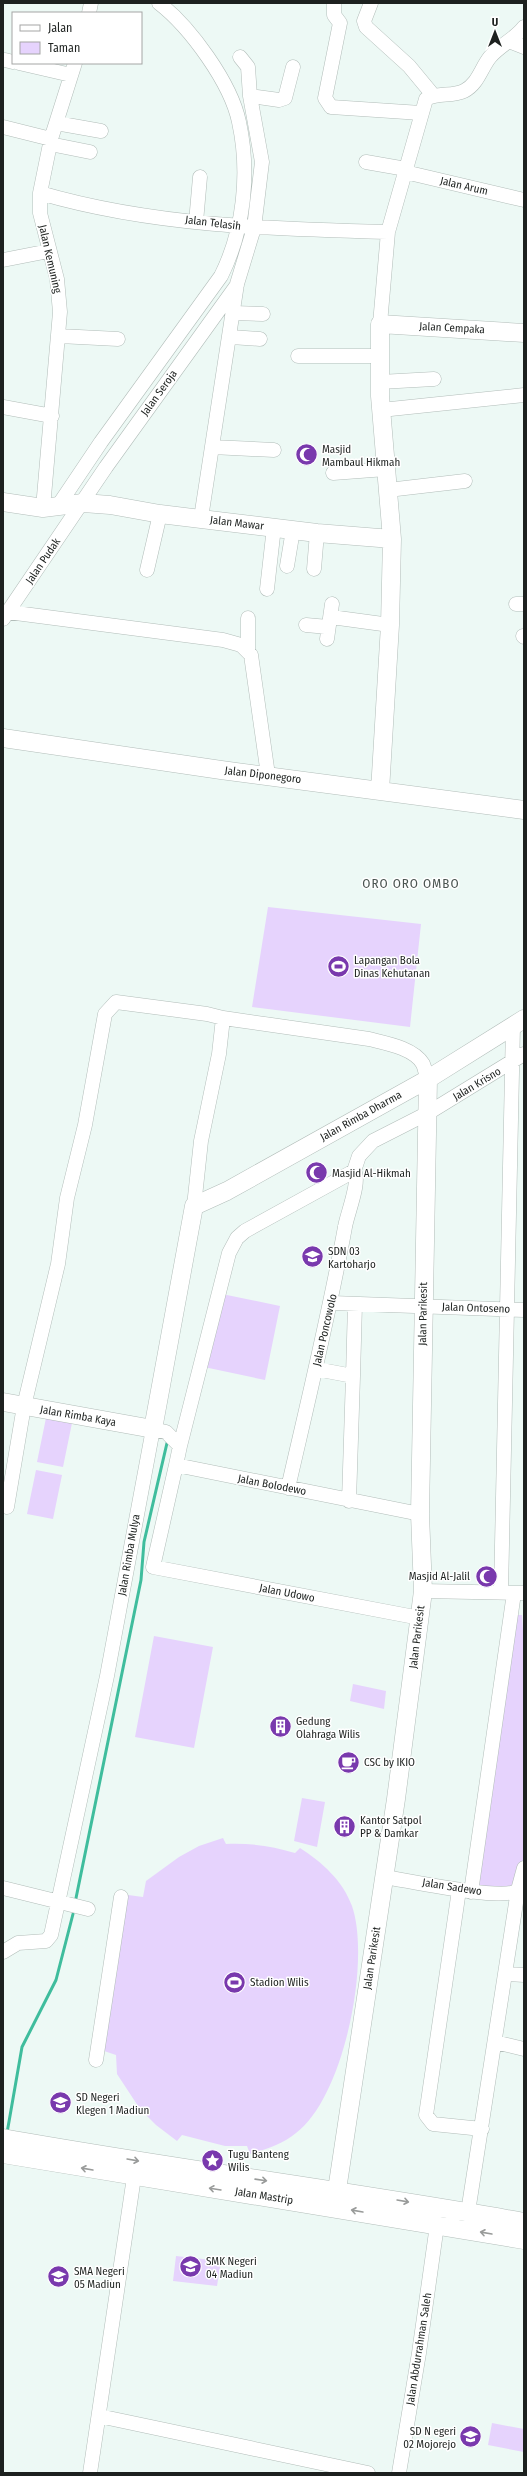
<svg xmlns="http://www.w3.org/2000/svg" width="527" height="2476" viewBox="0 0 527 2476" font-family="'Fira Sans Condensed',sans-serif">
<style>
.green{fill:#e6d3fd}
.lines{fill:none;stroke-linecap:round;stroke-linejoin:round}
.stream{stroke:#3fbd9d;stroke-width:3}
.minor-casing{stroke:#b2bdb9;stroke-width:15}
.major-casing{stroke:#b2bdb9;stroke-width:19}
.minor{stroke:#fff;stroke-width:14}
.major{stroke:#fff;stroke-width:18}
.oneway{stroke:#999b9a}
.labels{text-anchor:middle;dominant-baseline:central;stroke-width:3;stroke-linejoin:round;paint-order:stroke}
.street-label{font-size:11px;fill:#1d211f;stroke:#fff}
.poi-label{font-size:11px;fill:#1d211f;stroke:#fff;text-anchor:start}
.quarter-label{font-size:13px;letter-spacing:1px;fill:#4b5551;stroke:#fff}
</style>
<rect width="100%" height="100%" fill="#edf9f5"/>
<path class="green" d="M 268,907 L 421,924 L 410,1027 L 252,1007 Z
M 222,1294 L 280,1306 L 265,1380 L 204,1367 Z
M 46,1418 L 72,1423 L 63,1467 L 37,1462 Z
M 36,1470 L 62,1475 L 53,1519 L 27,1514 Z
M 514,1615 L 522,1615 L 524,1646 L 524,1859 L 520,1864 L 511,1888 L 475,1888 Z
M 154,1636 L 213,1647 L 194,1748 L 135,1737 Z
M 353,1684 L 386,1691 L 384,1709 L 350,1701 Z
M 302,1798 L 325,1802 L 317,1847 L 294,1841 Z
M 223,1838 L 226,1844 C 251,1843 272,1846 295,1853 L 300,1848 C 322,1862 343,1881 352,1906 C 371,1961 344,2097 296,2133 C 283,2144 266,2149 250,2154 L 247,2146 L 225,2146 L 182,2135 L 177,2141 L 156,2125 L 140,2109 L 117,2074 L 116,2055 L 104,2051 L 128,1895 L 143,1897 L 146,1881 L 179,1857 L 199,1846 Z
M 176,2256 L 221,2261 L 217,2286 L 173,2281 Z
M 492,2423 L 524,2429 L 524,2452 L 488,2445 Z"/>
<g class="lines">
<path class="stream" d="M 75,1903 L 141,1580 L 144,1542 L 167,1443
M 7,2133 L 22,2047 L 56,1980 L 73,1914"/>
<defs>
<path id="minor" d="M 334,3 L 334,15 L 340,23 L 325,98 L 331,107 L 421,113
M 371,3 L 364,21 L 366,27 L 409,66 L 433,95
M 89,13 L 91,3
M 509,41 L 524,47
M 5,60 L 13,62
M 19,63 L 71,75
M 250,96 L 279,100 L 285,98 L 293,67
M 56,123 L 101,131
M 3,127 L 51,139
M 50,144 L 90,152
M 366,162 L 406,169
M 405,172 L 524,200
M 40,193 C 153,226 271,229 388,232
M 196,222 L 200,177
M 3,260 L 49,251
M 234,313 L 263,314
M 380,324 L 388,232 L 426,99 C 438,92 452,97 464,91 C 478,84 481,68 490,57 C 500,45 515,39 524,27
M 59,336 L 118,339
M 231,337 L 260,339
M 298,356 L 380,356
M 380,382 L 434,379
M 3,407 L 52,416
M 381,410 L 524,395
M 212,447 L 274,450
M 333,473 L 386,469
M 388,490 L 465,481
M 58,506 L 101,442 L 221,276 C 244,230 250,173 239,122 C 231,83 190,27 159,3
M 43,508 L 60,312 L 57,279 L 40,213 L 40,193 L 51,139 L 75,63
M 201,518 L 237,284 L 254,228 L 262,162 L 250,96 L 248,67 L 240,57
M 287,566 L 293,530
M 314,569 L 317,533
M 147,570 L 160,514
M 267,589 L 274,527
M 516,604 L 524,604
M 8,612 L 223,640 L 241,645 L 251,655 L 268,775
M 331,617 L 390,625
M 3,619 L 106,467 L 237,285
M 306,625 L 328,627
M 523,636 L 524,637
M 327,639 L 332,604
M 248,651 L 248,618
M 223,1018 L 369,1039 C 385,1043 414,1048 423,1064 C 425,1069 426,1075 428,1079
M 332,1303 L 524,1310
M 316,1369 L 353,1376 L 349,1501
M 353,1376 L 355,1304
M 180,1446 L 229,1253 L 237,1238 L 245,1231 L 354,1171 L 359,1156 L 373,1141 L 428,1113 L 524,1054
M 176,1465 L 153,1567 L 420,1618
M 288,1488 C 308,1401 329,1315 345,1227 C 347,1214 361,1181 354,1171
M 7,1507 L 24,1406 L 58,1264 L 67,1198 L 85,1125 L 105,1014 L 116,1002 L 207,1014 L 223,1018 L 219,1054 L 201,1141 L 194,1206
M 423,1591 L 524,1593
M 501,1592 L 513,1025
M 384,1877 C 406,1880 504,1902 518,1890
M 3,1888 L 88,1909
M 459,1890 L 426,2115 L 433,2124 L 482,2129
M 471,1892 L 514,1593
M 3,1952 L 18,1943 L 46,1941 L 51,1935 L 107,1676 L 153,1429 L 166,1432 L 180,1446 L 176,1465 L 420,1514
M 506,1974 L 524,1975
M 495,2042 L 524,2049
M 96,2060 L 121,1897
M 468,2212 L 518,1890 L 524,1868
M 99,2416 L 368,2473
M 90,2473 L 134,2177
M 399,2473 L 419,2353 L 437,2225"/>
<path id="major" d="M 3,502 L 43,508 L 83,503 L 110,505 L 160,514 L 317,533 L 392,539
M 3,738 L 221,770 L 524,810
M 380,791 L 390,625 L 392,539 L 380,396 L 380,324 L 524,333
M 3,1402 L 153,1429 L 194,1206 L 227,1191 L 428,1079 L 524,1019
M 3,2138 C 176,2169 351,2191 524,2222
M 3,2154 L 524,2240
M 337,2190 L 396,1799 L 423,1591 L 420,1514 L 428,1079"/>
</defs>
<use href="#minor" class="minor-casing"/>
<use href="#major" class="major-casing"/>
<use href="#minor" class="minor"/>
<use href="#major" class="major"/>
</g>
<defs><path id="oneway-shaft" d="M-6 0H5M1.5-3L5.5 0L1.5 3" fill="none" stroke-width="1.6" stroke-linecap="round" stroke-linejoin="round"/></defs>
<g class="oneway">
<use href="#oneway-shaft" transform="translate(133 2160) rotate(10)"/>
<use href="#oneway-shaft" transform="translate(87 2169) rotate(-170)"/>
<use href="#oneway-shaft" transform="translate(261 2180) rotate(8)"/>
<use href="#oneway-shaft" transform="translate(215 2189) rotate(-171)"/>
<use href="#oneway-shaft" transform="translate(403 2201) rotate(10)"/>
<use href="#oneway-shaft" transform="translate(357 2211) rotate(-170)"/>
<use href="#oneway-shaft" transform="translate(486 2233) rotate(-170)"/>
</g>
<defs>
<symbol id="mosque-disc" viewBox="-11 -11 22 22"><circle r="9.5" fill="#7939ad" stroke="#fff"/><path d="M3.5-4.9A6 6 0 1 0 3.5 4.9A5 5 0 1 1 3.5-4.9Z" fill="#fff"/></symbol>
<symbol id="stadium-disc" viewBox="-11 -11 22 22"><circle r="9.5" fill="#7939ad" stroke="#fff"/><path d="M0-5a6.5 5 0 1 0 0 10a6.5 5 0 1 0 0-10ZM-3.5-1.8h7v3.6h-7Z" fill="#fff"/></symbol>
<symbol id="school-disc" viewBox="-11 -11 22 22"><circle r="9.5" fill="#7939ad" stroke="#fff"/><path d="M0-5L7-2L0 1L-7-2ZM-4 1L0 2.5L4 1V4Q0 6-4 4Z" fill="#fff"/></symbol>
<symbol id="building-disc" viewBox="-11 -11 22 22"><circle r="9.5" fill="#7939ad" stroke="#fff"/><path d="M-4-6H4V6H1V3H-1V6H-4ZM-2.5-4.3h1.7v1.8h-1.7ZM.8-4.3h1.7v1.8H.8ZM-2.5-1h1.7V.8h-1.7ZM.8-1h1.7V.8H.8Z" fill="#fff"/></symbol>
<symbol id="cafe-disc" viewBox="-11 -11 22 22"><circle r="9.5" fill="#7939ad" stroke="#fff"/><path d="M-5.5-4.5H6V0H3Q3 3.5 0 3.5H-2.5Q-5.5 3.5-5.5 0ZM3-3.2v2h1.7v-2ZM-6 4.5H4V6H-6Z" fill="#fff"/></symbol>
<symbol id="sight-disc" viewBox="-11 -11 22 22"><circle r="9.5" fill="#7939ad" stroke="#fff"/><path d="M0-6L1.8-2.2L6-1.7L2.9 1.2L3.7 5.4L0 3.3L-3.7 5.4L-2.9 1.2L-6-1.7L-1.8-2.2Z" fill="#fff"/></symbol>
</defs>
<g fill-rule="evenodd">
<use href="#mosque-disc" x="294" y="442" width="25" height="25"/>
<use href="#stadium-disc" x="326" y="954" width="25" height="25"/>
<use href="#mosque-disc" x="304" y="1160" width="25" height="25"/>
<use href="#school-disc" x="300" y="1244" width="25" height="25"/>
<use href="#mosque-disc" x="474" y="1564" width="25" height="25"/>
<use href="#building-disc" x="268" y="1714" width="25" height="25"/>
<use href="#cafe-disc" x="336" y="1750" width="25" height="25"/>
<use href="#building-disc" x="332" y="1814" width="25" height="25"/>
<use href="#stadium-disc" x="222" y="1970" width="25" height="25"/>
<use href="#school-disc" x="48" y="2090" width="25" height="25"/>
<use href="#sight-disc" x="200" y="2148" width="25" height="25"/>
<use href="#school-disc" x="178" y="2254" width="25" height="25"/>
<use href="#school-disc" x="46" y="2264" width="25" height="25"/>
<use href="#school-disc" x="458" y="2424" width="25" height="25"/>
</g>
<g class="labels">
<g class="street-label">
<text transform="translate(464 186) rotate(13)">Jalan Arum</text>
<text transform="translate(213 223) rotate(7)">Jalan Telasih</text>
<text transform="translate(50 259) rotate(77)">Jalan Kemuning</text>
<text transform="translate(452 328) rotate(3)">Jalan Cempaka</text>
<text transform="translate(159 393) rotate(-54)">Jalan Seroja</text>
<text transform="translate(237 523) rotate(7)">Jalan Mawar</text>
<text transform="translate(43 561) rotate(-56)">Jalan Pudak</text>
<text transform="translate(263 775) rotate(7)">Jalan Diponegoro</text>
<text transform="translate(477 1084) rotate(-31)">Jalan Krisno</text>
<text transform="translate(361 1116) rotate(-29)">Jalan Rimba Dharma</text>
<text transform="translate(476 1308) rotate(2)">Jalan Ontoseno</text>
<text transform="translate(423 1314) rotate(-89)">Jalan Parikesit</text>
<text transform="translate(325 1330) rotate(-77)">Jalan Poncowolo</text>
<text transform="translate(78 1416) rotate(10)">Jalan Rimba Kaya</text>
<text transform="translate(272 1485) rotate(11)">Jalan Bolodewo</text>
<text transform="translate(129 1555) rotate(-80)">Jalan Rimba Mulya</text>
<text transform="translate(287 1593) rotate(11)">Jalan Udowo</text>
<text transform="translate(417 1637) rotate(-83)">Jalan Parikesit</text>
<text transform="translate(452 1887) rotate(9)">Jalan Sadewo</text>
<text transform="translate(372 1958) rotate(-81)">Jalan Parikesit</text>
<text transform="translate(264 2196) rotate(9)">Jalan Mastrip</text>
<text transform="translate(419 2349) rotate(-81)">Jalan Abdurrahman Saleh</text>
</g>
<g class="poi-label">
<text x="322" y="449">Masjid<tspan x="322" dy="13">Mambaul Hikmah</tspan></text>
<text x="354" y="960">Lapangan Bola<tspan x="354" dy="13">Dinas Kehutanan</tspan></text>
<text x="332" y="1173">Masjid Al-Hikmah</text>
<text x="328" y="1251">SDN 03<tspan x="328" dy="13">Kartoharjo</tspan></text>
<text x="470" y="1576" text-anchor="end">Masjid Al-Jalil</text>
<text x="296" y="1721">Gedung<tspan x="296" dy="13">Olahraga Wilis</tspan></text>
<text x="364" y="1762">CSC by IKIO</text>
<text x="360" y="1820">Kantor Satpol<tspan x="360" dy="13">PP &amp; Damkar</tspan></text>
<text x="250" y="1982">Stadion Wilis</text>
<text x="76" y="2097">SD Negeri<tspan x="76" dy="13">Klegen 1 Madiun</tspan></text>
<text x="228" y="2154">Tugu Banteng<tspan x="228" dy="13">Wilis</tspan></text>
<text x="206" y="2261">SMK Negeri<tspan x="206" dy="13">04 Madiun</tspan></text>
<text x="74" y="2271">SMA Negeri<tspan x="74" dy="13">05 Madiun</tspan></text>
<text x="456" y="2431" text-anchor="end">SD N egeri<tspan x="456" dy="13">02 Mojorejo</tspan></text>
</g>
<g class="quarter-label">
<text x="411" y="883">ORO ORO OMBO</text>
</g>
</g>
<rect width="527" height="2476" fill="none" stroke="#1d211f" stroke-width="8"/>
<rect x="12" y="12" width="130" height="52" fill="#ffffff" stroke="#a5a6a5"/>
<rect x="20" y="25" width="20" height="6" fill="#ffffff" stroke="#a5a6a5"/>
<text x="48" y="32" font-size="12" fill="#1d211f">Jalan</text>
<rect x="20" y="42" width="20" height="12" fill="#e6d3fd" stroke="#a5a6a5"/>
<text x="48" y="52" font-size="12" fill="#1d211f">Taman</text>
<g transform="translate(495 32)" stroke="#ffffff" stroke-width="3" paint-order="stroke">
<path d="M0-3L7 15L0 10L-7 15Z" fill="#1d211f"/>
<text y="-6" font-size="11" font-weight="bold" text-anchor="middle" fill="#1d211f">U</text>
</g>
</svg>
